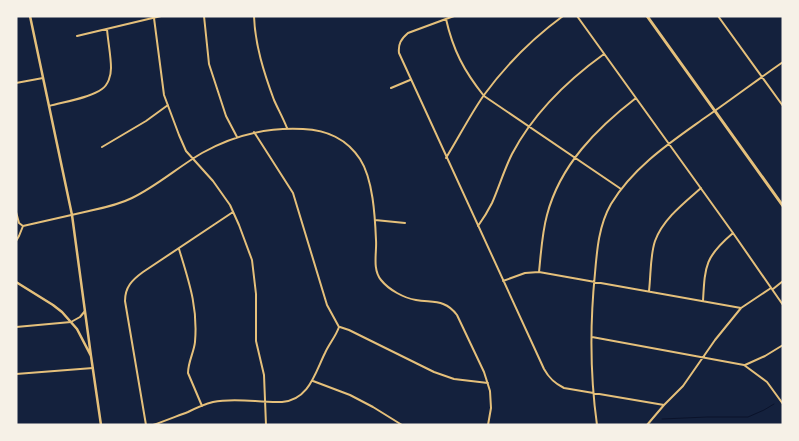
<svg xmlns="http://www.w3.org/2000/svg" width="799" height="441" viewBox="0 0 799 441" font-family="'PT Sans',sans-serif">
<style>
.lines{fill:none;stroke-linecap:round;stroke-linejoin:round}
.stream{stroke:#0b132b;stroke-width:1}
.minor{stroke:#e5c07b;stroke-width:2}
.tertiary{stroke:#e5c07b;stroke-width:2.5}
.primary{stroke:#e5c07b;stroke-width:3}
</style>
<rect width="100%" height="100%" fill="#14213d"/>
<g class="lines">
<path class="stream" d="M 662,419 L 707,417 L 748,417 L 764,410 L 774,404"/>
<path class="minor" d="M 204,16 L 209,64 L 226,116 L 237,137
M 254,16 C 255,45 264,73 274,100 C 278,109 283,118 287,128
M 454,16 L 408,33 C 401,39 398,44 399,53 L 544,369 C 549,378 554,383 564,388 L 664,405
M 577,16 L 733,233 L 783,305
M 718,16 L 783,106
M 154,18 L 164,95 L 179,135 L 186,151 L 213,181 L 230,205 L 239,225 L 252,260 L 256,294 L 256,341 L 264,375 L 266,425
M 446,19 C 453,50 464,71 484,96 L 621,189
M 77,36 L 161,16
M 16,83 L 43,78
M 391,88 L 410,80
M 49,106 C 63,102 90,98 102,89 C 108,85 111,76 111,68 C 111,56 108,42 107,29
M 102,147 L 146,121 L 168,105
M 446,158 C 459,137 470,115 484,95 C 506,65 533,38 563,16
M 16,212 L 19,223 L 23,226
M 375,220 L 405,223
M 23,226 C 45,221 67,216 89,211 C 103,208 118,205 132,198 C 157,186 178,167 202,153 C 234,135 266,127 303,129 C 327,130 346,138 360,159 C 373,179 375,216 376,240 C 377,252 372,269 381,280 C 389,290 404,298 416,300 C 433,303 445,299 457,315 L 484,372 L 490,391 L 491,408 L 488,425
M 478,226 C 483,219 488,211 492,203 C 499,187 504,170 512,154 C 533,114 568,80 604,54
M 16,241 L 19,236 L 23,226
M 179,249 C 189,282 198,307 195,342 C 194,352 188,362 188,373 L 202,406
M 539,272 C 541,253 542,233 547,215 C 560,165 597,128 636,98
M 503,281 L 525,273 L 539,272 L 741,308
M 773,289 L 783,281
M 649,291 C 651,274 650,256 655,241 C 663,219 684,203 701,188
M 703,301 C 705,265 705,257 733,233
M 16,327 L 71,322 L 80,317 L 85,311
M 340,327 L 349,330 L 434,372 L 454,379 L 488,383
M 592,337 L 744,365 L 767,382 L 783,404
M 745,365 L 765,356 L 783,345
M 16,374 L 93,368
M 313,381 L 350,395 L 373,407 L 402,425
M 146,425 L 125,301 C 125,287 132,280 143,272 L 233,212
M 153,425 C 165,421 177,416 188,412 C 196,408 205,404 213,402 C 236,397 259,403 282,402 C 309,400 315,373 325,353 C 329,344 336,336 339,327 L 327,305 L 293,193 L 254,132
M 597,425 C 590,375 590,323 595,273 C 597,249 599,225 611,204 C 634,166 671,142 706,117 C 732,99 757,80 783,62
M 647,425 L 664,405 L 683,386 L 715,340 L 741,308 L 771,288"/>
<path class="tertiary" d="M 30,16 L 72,215 L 91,356
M 16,282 L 53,305 L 62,312 L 77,329 L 91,356 L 101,425"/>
<path class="primary" d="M 647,16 L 783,206"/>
</g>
<rect width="799" height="441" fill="none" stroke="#f6f1e7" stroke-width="35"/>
</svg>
